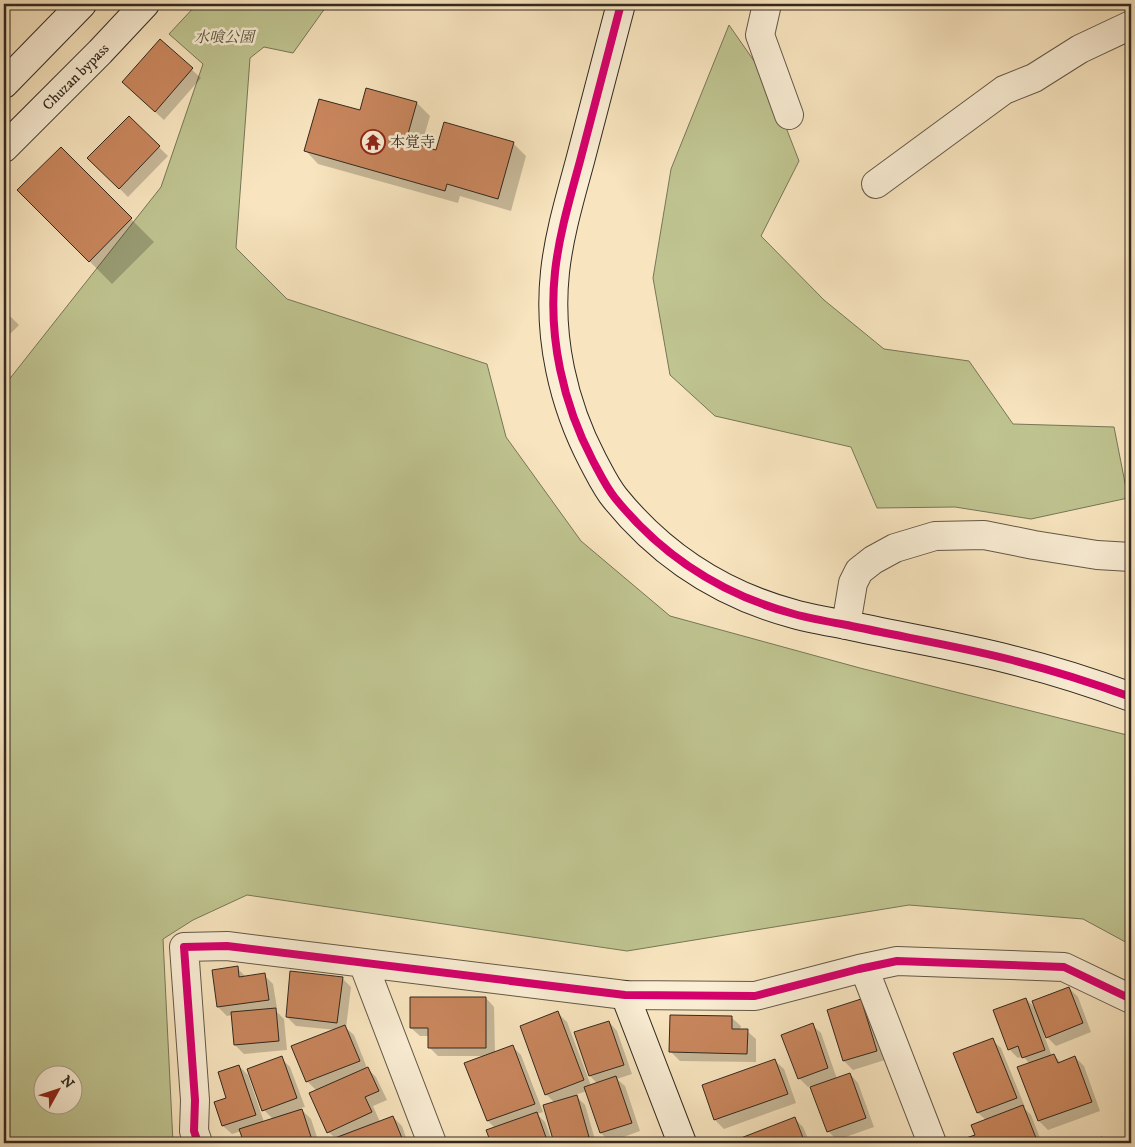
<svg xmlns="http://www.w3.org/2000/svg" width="1135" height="1147" viewBox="0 0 1135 1147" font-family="'IM FELL DW Pica','Noto Serif JP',serif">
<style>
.green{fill:#bfc490;stroke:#787658;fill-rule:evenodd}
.shadow{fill:#0003}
.building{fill:#c9865d;stroke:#32291f}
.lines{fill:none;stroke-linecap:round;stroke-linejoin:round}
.street-casing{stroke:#645847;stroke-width:30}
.secondary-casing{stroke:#32291f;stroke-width:30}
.street{stroke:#faeed5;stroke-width:28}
.secondary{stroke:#faeed5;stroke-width:28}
.cycleway-casing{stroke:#faeed5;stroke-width:11}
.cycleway{stroke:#d6006c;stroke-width:8}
.labels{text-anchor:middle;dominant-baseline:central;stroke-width:5;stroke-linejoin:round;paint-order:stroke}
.park-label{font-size:15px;font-style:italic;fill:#55503b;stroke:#faeed5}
.street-label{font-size:15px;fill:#32291f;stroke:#faeed5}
.poi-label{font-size:15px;fill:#32291f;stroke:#faeed5;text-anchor:start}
</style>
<rect width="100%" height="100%" fill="#f8e5bf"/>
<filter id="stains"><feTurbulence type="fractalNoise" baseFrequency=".004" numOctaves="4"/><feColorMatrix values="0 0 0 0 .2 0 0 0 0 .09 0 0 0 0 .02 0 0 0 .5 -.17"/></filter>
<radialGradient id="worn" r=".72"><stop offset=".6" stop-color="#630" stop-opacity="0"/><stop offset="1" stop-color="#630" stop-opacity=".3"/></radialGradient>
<path class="green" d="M 197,4 L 328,4 L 293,53 L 264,47 L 250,58 L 236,248 L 287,299 L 487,364 L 506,437 L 581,541 L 670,616 L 860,668 L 1131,736 L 1131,945 L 1083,919 L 909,905 L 627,951 L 247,895 L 193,920 L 163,939 L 173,1143 L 4,1143 L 4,386 L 161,187 L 203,64 L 169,34 ZM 42,1074 L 72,1074 L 72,1104 L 42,1104 Z
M 729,25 L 768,81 L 799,161 L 761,236 L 824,300 L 884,349 L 969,361 L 1013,424 L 1114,427 L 1128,498 L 1031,519 L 955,507 L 877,508 L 851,447 L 715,416 L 670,375 L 653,278 L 671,169 Z"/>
<path class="shadow" d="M 160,41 L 201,78 L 164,120 L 132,91 Z
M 417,103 L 430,116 L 421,147 L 437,152 L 513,143 L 526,156 L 511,211 L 460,196 L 458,203 L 318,164 L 305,150 L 361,112 Z
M 129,118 L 168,156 L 128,197 L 89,158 Z
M 61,149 L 154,242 L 112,284 L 19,190 Z
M 4,310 L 19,325 L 4,340 Z
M 237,968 L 246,977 L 264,975 L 273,984 L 277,1008 L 274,1009 L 284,1019 L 287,1050 L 244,1054 L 235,1045 L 232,1015 L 227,1016 L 218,1007 L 213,971 Z
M 342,978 L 351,987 L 346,1028 L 354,1035 L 367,1068 L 376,1077 L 387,1100 L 373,1106 L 380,1122 L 393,1117 L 402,1126 L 408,1143 L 339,1143 L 338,1140 L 328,1132 L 317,1091 L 307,1081 L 336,1030 L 296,1026 L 287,1017 Z
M 1069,988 L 1078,997 L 1091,1032 L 1056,1046 L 1043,1033 L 1052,1056 L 1054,1055 L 1061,1063 L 1075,1057 L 1084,1066 L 1100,1111 L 1048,1130 L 1039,1121 L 1019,1068 L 1030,1064 L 1023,1056 L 1018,1058 L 1009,1049 L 1026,999 L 1038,1011 Z
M 486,998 L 494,1007 L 495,1053 L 512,1046 L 521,1055 L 543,1112 L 537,1114 L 545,1122 L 553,1143 L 492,1143 L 488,1130 L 495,1128 L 488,1121 L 466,1064 L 486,1056 L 438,1056 L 429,1047 L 429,1036 L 420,1036 L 411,1028 Z
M 861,1001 L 869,1010 L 885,1060 L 853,1070 L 844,1061 L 828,1011 Z
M 558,1013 L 567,1022 L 591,1086 L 598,1084 L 590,1076 L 576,1033 L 609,1022 L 617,1031 L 632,1074 L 617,1079 L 625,1086 L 640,1131 L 610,1142 L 601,1133 L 587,1091 L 575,1095 L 585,1105 L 596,1143 L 556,1143 L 544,1106 L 555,1103 L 546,1094 Z
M 732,1018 L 741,1026 L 740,1030 L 747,1031 L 756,1039 L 756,1062 L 680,1061 L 671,1052 Z
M 812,1025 L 821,1033 L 837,1079 L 850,1074 L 858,1083 L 874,1127 L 837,1140 L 828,1131 L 811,1086 L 808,1087 L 799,1078 Z
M 992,1040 L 1001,1048 L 1025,1107 L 1023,1107 L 1031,1115 L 1042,1143 L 963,1143 L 962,1141 L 976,1136 L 986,1120 L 978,1113 Z
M 281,1058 L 290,1067 L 305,1107 L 300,1108 L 311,1119 L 319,1143 L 245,1143 L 241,1131 L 232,1134 L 223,1126 L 215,1103 L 228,1099 L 239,1066 L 248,1075 L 264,1122 L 273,1119 L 264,1110 Z
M 775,1061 L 784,1069 L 796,1103 L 724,1129 L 715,1120 L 703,1086 Z
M 794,1118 L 803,1127 L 810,1143 L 732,1143 Z"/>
<path class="building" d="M 160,39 L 193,68 L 155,112 L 122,82 Z
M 366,88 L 417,102 L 406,141 L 436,150 L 444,122 L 514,142 L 498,199 L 447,184 L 445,191 L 304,151 L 319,99 L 360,110 Z
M 129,116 L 160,146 L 119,189 L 87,158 Z
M 61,147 L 132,218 L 89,262 L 17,190 Z
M 238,966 L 239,977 L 265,973 L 269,1000 L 217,1007 L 212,970 Z
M 290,971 L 343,977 L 337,1023 L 286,1017 Z
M 1069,987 L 1083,1023 L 1046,1038 L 1032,1001 Z
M 410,997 L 486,997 L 486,1048 L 428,1048 L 428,1028 L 410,1028 Z
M 1026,998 L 1045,1050 L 1022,1058 L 1018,1046 L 1008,1050 L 993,1010 Z
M 861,999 L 877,1051 L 843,1061 L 827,1010 Z
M 276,1008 L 279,1041 L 234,1045 L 231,1012 Z
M 558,1011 L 584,1080 L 545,1095 L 520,1026 Z
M 670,1015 L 732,1016 L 732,1029 L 748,1029 L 747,1054 L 669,1052 Z
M 609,1021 L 624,1065 L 589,1076 L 574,1032 Z
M 813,1023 L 828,1068 L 798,1079 L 781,1035 Z
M 345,1025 L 360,1061 L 306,1082 L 291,1046 Z
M 993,1038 L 1017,1098 L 977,1113 L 953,1053 Z
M 513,1045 L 535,1104 L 487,1121 L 464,1063 Z
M 1054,1054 L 1058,1063 L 1075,1056 L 1092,1102 L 1038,1121 L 1017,1067 Z
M 282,1056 L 297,1098 L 262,1111 L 247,1069 Z
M 775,1059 L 788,1094 L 714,1120 L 702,1085 Z
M 239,1065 L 256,1115 L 222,1126 L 214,1102 L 226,1098 L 218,1072 Z
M 368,1067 L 379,1091 L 365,1097 L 372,1112 L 327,1133 L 309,1093 Z
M 850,1073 L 866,1118 L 827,1132 L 810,1087 Z
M 616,1076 L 632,1123 L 600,1133 L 584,1087 Z
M 577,1095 L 589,1137 L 567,1143 L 554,1143 L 543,1105 Z
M 1023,1105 L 1038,1143 L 962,1143 L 960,1140 L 975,1135 L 971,1125 Z
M 302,1109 L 313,1143 L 244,1143 L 239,1129 Z
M 537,1112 L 548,1143 L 491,1143 L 486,1130 Z
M 393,1116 L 404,1143 L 338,1143 L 335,1138 Z
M 795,1117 L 805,1143 L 728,1143 Z
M 1102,1137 L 1104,1143 L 1084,1143 Z"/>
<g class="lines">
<defs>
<path id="street" d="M 767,4 L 760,35 L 789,115
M 876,184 L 1004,90 L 1034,78 L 1080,49 L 1131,25
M 846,625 L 853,583 L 859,571 L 873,560 L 895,548 L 935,536 L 984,535 L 1034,545 L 1097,555 L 1131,557
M 363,963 L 432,1143
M 864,968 L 932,1143
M 198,1143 L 194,1131 L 195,1100 L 184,947 L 227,946 L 625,995 L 755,996 L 859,969 L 897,961 L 1064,967 L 1131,999"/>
<g id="secondary">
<path d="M 621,4 C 607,56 594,109 580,161 C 570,198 559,235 555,272 C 548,337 563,404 593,461 C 600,474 606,487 615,498 C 662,556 723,595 794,614 C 812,619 830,622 847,625 C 902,637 958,646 1012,660 C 1052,670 1093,683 1131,697"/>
<path d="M 4,84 L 82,4"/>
<path id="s1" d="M 4,148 L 100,52 L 145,4"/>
<path d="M 625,995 L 682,1143"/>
</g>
</defs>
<use href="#street" class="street-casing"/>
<use href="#secondary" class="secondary-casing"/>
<use href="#street" class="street"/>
<use href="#secondary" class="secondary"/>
<defs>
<path id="cycleway" d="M 621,4 C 607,56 594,109 580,161 C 570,198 559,235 555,272 C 548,337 563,404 593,461 C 600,474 606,487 615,498 C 662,556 723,595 794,614 C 812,619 830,622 847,625 C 902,637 958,646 1012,660 C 1052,670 1093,683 1131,697
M 198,1143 L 194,1131 L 195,1100 L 184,947 L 227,946 L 625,995 L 755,996 L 859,969 L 897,961 L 1064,967 L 1131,999"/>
</defs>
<use href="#cycleway" class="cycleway-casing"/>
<use href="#cycleway" class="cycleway"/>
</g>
<defs>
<symbol id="temple-ring" viewBox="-11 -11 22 22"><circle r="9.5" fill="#faeed5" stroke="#8f2418" stroke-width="1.5"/><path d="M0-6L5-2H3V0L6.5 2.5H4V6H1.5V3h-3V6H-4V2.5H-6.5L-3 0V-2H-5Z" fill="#8f2418"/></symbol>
</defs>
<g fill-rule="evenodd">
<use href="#temple-ring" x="359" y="128" width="28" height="28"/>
</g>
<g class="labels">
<g class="park-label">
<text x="224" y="37">水喰公園</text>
</g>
<g class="street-label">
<text stroke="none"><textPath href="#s1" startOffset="101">Chuzan bypass</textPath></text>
</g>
<g class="poi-label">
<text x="390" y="142">本覚寺</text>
</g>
</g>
<rect width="1135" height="1147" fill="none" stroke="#f8e5bf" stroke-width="20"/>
<rect x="5" y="5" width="1125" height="1137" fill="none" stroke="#32291f" stroke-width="2.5"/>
<rect x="10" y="10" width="1115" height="1127" fill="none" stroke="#32291f"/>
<g transform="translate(58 1090) rotate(50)"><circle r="24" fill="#faeed5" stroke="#aa9f8c"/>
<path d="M0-4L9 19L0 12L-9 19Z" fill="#8f2418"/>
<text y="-8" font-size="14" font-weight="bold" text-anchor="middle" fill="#32291f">N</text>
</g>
<rect width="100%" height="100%" filter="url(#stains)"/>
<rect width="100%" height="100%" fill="url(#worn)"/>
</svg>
